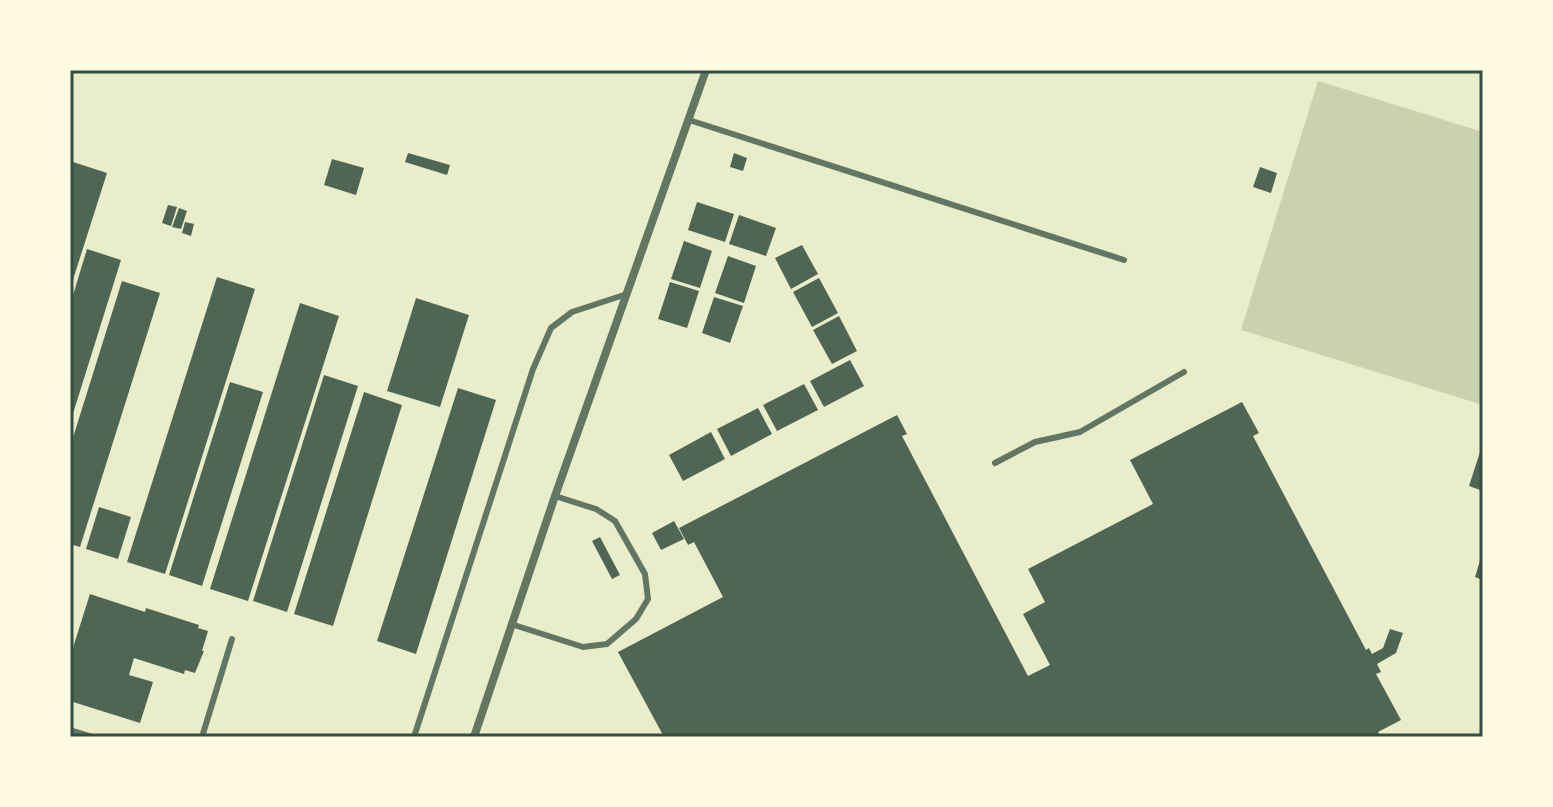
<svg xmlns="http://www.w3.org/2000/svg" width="1553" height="807" viewBox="0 0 1553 807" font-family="'Playfair Display',serif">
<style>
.green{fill:#cad2ad}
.building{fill:#4f6655}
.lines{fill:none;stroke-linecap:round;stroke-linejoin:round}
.service{stroke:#617663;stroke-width:6}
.minor{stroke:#617663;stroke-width:8}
.neatline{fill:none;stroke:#344e41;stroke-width:3}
</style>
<rect width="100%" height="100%" fill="#e9edc9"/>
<path class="green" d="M 1318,81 L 1483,132 L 1483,405 L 1241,330 Z"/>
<path class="building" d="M 408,153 L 450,165 L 447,175 L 405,162 Z
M 734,153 L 747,158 L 743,171 L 730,167 Z
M 332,159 L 364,168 L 356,195 L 324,185 Z
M 70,161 L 107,173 L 71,286 L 70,286 Z
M 1260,167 L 1277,173 L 1271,193 L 1253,187 Z
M 697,202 L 734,214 L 725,242 L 688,230 Z
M 168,205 L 177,207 L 171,226 L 162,223 Z
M 179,208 L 187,211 L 181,229 L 172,227 Z
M 739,215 L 776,228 L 766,256 L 729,244 Z
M 185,222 L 194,224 L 191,236 L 182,233 Z
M 684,241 L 712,251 L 700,288 L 671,279 Z
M 802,245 L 818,274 L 791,289 L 775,258 Z
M 87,249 L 121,260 L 71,420 L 70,305 Z
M 728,256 L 756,266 L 744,303 L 715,293 Z
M 217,277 L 255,289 L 165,574 L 127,562 Z
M 819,278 L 838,313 L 812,327 L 793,292 Z
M 122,281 L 160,293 L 80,547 L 70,544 L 70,447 Z
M 670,282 L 699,291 L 687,328 L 658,319 Z
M 714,297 L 743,306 L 730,343 L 702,333 Z
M 416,298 L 469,315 L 440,407 L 387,391 Z
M 300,303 L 339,316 L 248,601 L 210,589 Z
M 839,316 L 857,351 L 832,364 L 813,330 Z
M 850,360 L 864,386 L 824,407 L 810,381 Z
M 324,375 L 358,386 L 287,612 L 253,601 Z
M 230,382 L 263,392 L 202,586 L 169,575 Z
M 804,384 L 818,410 L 777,431 L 763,405 Z
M 458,388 L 496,400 L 416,654 L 377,641 Z
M 364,392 L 402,405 L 333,626 L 294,614 Z
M 1242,402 L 1259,433 L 1253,436 L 1366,650 L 1369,648 L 1372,654 L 1383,648 L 1390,629 L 1403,633 L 1396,653 L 1377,664 L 1381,672 L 1376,674 L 1401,720 L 1378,732 L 1381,737 L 664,737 L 618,652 L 723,597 L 694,542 L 688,545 L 679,528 L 897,415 L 907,434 L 902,436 L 1028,676 L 1050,665 L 1023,614 L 1045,602 L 1028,569 L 1153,504 L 1130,460 Z
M 758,408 L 772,434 L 731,456 L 717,429 Z
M 711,432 L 725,459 L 683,481 L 669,455 Z
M 1482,446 L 1483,446 L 1483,491 L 1469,486 Z
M 99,507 L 131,517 L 118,559 L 86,549 Z
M 674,521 L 684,539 L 661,550 L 652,533 Z
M 600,537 L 620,575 L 612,579 L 592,541 Z
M 1482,554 L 1483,555 L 1483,580 L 1475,577 Z
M 90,594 L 145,612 L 146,608 L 199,625 L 198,628 L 208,631 L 202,651 L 204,651 L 195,673 L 185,670 L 184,674 L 134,658 L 129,675 L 153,682 L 140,723 L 70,701 L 70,657 Z"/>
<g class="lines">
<path class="service" d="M 689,120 L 1124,260
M 995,463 L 1035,442 L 1080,432 L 1184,372
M 511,624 L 583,647 L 607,644 L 636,619 L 648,599 L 645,574 L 615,521 L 596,509 L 555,496
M 70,730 L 93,737
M 202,737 L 232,639
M 414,737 L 533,369 L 551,328 L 572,312 L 627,294"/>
<path class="minor" d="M 474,737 L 555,496 L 706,70"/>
</g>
<rect width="1553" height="807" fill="none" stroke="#fefae0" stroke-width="144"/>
<rect x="72" y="72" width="1409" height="663" class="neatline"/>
</svg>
